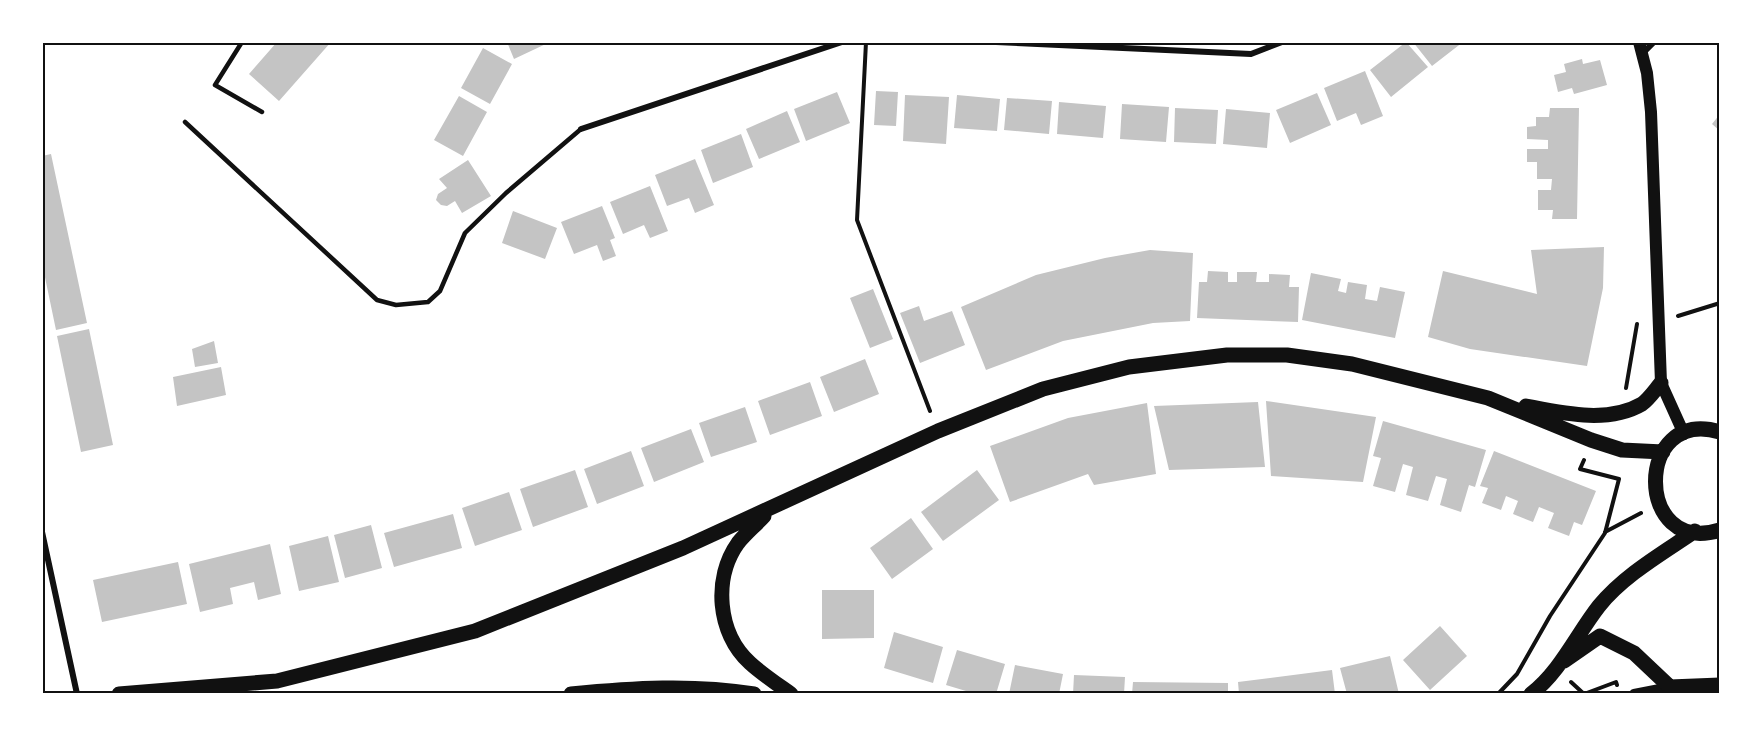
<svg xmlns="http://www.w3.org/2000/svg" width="1762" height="736" viewBox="0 0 1762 736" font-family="Cabin,sans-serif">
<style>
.building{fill:#c4c4c4}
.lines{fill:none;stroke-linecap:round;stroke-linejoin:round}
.path{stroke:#111;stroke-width:4}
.service{stroke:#111;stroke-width:4.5}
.minor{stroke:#111;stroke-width:6}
.tertiary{stroke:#111;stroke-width:10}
.secondary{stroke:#111;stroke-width:12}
.primary{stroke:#111;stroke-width:15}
.neatline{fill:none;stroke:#111;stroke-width:2}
</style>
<rect width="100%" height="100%" fill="#fff"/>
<path class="building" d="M 277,42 L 331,42 L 279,101 L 249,74 Z
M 507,42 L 550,42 L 514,59 Z
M 1406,42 L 1428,67 L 1391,97 L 1370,70 Z
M 1413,42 L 1463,42 L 1432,66 Z
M 483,48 L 512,64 L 490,104 L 461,88 Z
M 1582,59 L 1583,64 L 1600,60 L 1607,85 L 1574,94 L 1572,88 L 1558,92 L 1554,75 L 1566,72 L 1564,64 Z
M 1365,71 L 1383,116 L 1361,125 L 1356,113 L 1337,121 L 1324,88 Z
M 876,91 L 898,92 L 896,126 L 874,125 Z
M 837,92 L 850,123 L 806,141 L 794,109 Z
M 1317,93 L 1331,125 L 1290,143 L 1276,110 Z
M 905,95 L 949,97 L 946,144 L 903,141 Z
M 957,95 L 1000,99 L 997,131 L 954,128 Z
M 459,96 L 487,112 L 463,156 L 434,140 Z
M 1007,98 L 1052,101 L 1049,134 L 1004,130 Z
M 1059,102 L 1106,106 L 1103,138 L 1057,134 Z
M 1122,104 L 1169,107 L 1166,142 L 1120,139 Z
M 1175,108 L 1218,110 L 1216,144 L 1174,142 Z
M 1550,108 L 1579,108 L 1577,219 L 1552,219 L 1553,210 L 1538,210 L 1538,190 L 1551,190 L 1552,179 L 1537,179 L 1537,162 L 1527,162 L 1527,149 L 1548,149 L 1548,140 L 1527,139 L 1527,127 L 1536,126 L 1536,117 L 1549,117 Z
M 1226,109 L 1270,113 L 1267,148 L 1223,144 Z
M 787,111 L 800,142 L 759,159 L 746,129 Z
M 1720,114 L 1720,131 L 1712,124 Z
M 741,134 L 753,167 L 713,183 L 701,150 Z
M 51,154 L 87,323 L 56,330 L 42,263 L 42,156 Z
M 695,159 L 714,205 L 695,213 L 689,198 L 667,206 L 655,175 Z
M 468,160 L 491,196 L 462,213 L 455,201 L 447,206 L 441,205 L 436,200 L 438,194 L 447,188 L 439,179 Z
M 650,186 L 668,231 L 650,238 L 644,225 L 623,234 L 610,202 Z
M 602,206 L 615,238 L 610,240 L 616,256 L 603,261 L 597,245 L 574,254 L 561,222 Z
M 513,211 L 557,228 L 545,259 L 502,243 Z
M 1604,247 L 1603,288 L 1587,366 L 1470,349 L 1428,337 L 1443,271 L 1537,294 L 1531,250 Z
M 1150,250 L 1193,253 L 1190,321 L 1153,323 L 1063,341 L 986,370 L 961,307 L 1036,275 L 1105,258 Z
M 1208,271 L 1228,272 L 1228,282 L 1237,282 L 1237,272 L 1257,272 L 1256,282 L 1269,282 L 1269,274 L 1290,275 L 1289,287 L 1299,287 L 1298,322 L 1197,318 L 1199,282 L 1207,282 Z
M 1311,273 L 1341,279 L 1338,291 L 1346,293 L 1348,282 L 1367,285 L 1365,299 L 1377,301 L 1380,287 L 1405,292 L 1395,338 L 1302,320 Z
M 873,289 L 893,339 L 870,348 L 850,298 Z
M 919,306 L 924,321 L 952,311 L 965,345 L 920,363 L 900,313 Z
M 89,329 L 113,445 L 81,452 L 57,336 Z
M 214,341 L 218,363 L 195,367 L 192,349 Z
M 865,359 L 879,394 L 834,412 L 820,377 Z
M 221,367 L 226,395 L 177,406 L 173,377 Z
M 810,382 L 822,416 L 770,435 L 758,401 Z
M 1266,401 L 1376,417 L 1363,482 L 1271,476 Z
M 1258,402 L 1265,467 L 1169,470 L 1154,406 Z
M 1147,403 L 1156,474 L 1094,485 L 1088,474 L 1010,502 L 990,446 L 1068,418 Z
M 745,407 L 757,442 L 711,457 L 699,423 Z
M 1383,421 L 1486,450 L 1475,487 L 1469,485 L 1461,512 L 1440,505 L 1447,479 L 1436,476 L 1428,501 L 1406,495 L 1413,467 L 1403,464 L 1395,492 L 1373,486 L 1381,458 L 1373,456 Z
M 691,429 L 704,462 L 654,482 L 641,448 Z
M 631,451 L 644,486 L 597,504 L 584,469 Z
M 1494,451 L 1596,491 L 1582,525 L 1574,522 L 1569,536 L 1548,528 L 1554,513 L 1539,507 L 1533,522 L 1513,514 L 1518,501 L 1506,496 L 1501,510 L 1482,503 L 1488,488 L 1480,486 Z
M 575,470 L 588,507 L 533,527 L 520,489 Z
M 977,470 L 999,500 L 943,541 L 921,512 Z
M 509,492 L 522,530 L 475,546 L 462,508 Z
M 453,514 L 462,548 L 394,567 L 384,533 Z
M 911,518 L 933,549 L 892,579 L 870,548 Z
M 371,525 L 382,568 L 345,578 L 334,535 Z
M 328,536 L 339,582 L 299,591 L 289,546 Z
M 270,544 L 281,594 L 258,600 L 254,582 L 230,588 L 233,604 L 200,612 L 189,564 Z
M 178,562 L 187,604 L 102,622 L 93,580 Z
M 822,590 L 874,590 L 874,638 L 822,639 Z
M 1440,626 L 1467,656 L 1430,690 L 1403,660 Z
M 894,632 L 943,647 L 933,683 L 884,668 Z
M 957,650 L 1005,664 L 996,694 L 976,694 L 946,685 Z
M 1390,656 L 1399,694 L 1347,694 L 1340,668 Z
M 1015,665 L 1063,674 L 1059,694 L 1009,694 Z
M 1332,670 L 1335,694 L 1239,694 L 1238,682 Z
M 1074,675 L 1125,677 L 1124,694 L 1073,694 Z
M 1133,682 L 1228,683 L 1228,694 L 1132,694 Z"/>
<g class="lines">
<path class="path" d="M 866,42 L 857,220 L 930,411
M 1678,316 L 1720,303
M 1626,388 L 1637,324
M 1605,532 L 1641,513
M 1571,682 L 1584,694 L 1616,682 L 1617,685
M 1498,694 L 1517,674 L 1550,616 L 1605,533 L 1619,479 L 1580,469 L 1584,460"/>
<path class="service" d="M 242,42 L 215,85 L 262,112
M 185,122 L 377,300 L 396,305 L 428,302 L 440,291 L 465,233 L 506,193 L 581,129"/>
<path class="minor" d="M 996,42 L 1251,54 L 1282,42
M 1643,53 L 1654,42
M 581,129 L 842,42
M 42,532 L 77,694"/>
<path class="tertiary" d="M 1634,694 L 1670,687"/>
<path class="secondary" d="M 1639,42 L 1647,73 L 1651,112 L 1661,383 L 1684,434"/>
<path class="primary" d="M 1526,406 C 1562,413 1608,424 1642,404 C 1649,399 1655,390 1661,383
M 1720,432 C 1634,406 1634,557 1720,530
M 764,516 C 756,525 746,533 738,543 C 713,578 717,633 750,663 C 762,674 777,684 791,694
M 1564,661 L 1600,636 L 1634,653 L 1670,687 L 1720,685
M 119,694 L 277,681 L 475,631 L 683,548 L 938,431 L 1043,389 L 1129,367 L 1227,355 L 1287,355 L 1352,364 L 1488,398 L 1591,440 L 1622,450 L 1663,452
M 571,694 C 632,688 693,684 754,694
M 1531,694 C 1560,672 1577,634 1599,606 C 1624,575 1663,553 1695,531"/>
</g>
<rect width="1762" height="736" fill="none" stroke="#ffffff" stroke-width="87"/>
<rect x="44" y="44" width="1674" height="648" class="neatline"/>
</svg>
